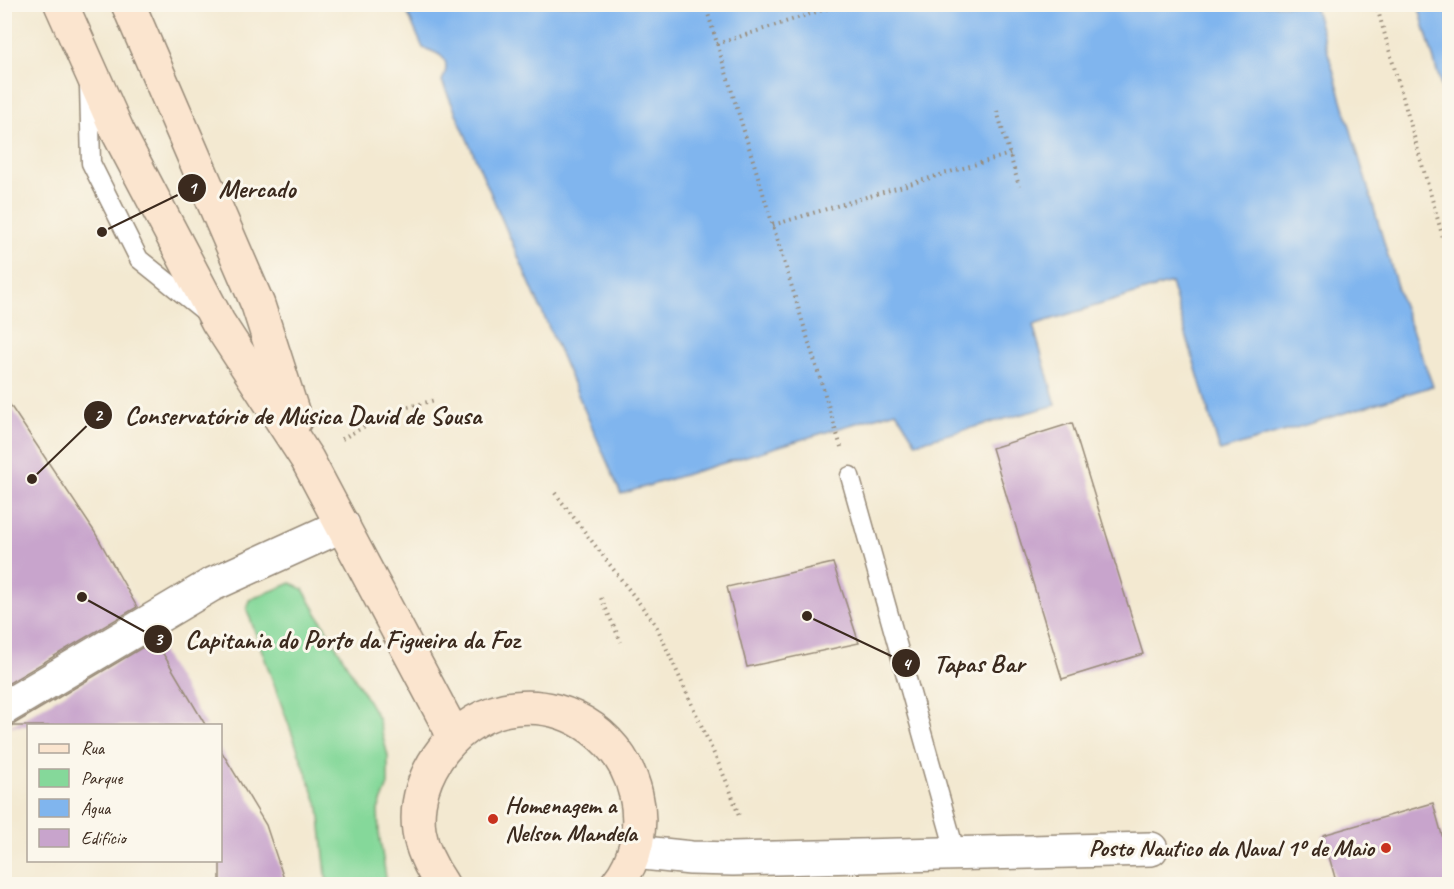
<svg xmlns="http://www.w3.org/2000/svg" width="1454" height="889" viewBox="0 0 1454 889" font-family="Caveat,sans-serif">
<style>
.green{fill:#85d89a;stroke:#60815c;stroke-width:1.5}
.water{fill:#80b5ee;stroke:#5e7086;stroke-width:1.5}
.building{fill:#c8a4cc}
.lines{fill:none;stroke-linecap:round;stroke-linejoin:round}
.service-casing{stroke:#978a78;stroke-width:21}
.minor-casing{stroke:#978a78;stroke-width:36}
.secondary-casing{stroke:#978a78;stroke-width:36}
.path{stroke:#978a78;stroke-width:4;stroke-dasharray:1.5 4.5;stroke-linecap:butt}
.service{stroke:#fff;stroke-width:18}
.minor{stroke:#fff;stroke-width:33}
.secondary{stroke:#fbe5cf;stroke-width:33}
.poi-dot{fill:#c8321e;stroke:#fbf7ec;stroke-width:2}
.labels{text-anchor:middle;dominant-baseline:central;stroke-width:6;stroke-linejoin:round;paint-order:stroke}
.poi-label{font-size:24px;font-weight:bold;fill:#3b2a1e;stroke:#fbf7ec;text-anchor:start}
.leader{fill:none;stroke:#3b2a1e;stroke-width:2}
.callout-dot{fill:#3b2a1e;stroke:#fbf7ec;stroke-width:2}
.mark-label{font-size:18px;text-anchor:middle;font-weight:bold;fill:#fff}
.callout-label{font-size:26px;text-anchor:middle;font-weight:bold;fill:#3b2a1e;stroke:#fbf7ec;stroke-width:6;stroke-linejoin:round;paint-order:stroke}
</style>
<rect width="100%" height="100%" fill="#fbf7ec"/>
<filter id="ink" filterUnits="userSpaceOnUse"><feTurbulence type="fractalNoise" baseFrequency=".0167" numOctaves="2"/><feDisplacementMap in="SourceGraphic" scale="12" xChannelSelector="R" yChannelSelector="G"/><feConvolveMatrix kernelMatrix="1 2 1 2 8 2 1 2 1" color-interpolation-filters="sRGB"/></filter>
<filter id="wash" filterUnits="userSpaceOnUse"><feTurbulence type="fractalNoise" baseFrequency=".008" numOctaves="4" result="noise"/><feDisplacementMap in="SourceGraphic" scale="24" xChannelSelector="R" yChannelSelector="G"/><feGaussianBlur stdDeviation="1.35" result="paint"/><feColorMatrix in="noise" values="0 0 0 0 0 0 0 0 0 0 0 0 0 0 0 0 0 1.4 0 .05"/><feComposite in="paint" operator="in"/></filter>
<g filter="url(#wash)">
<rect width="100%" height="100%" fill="#f3e9d1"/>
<path class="green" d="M 291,583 L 303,589 L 378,718 L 388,756 L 388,785 L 378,810 L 379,833 L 387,884 L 327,884 L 319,808 L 247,610 L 249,600 Z"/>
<path class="water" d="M 404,5 L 1314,5 L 1401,300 L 1433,386 L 1220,451 L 1171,283 L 1033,325 L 1056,405 L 916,443 L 896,411 L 621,494 L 442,81 C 452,60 443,54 423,48 Z
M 1418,5 L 1449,5 L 1449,113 Z"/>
<g id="blocks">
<path class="building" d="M 4,396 L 94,531 L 137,607 L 4,686 Z
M 1072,423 L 1143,654 L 1062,679 L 992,448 Z
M 833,563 L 859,643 L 747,667 L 727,587 Z
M 155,640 L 206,726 L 9,726 L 14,724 Z
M 220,749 L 266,825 L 286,885 L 220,885 Z
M 1433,803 L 1449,860 L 1449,885 L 1337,885 L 1323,835 Z"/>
</g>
</g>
<g filter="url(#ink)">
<use href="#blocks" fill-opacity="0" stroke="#978a78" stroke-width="1.5"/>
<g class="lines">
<defs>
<path id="service" d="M 89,85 L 91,163 L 139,259 L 204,311
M 850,476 L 956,854"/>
<path id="minor" d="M 4,708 L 211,585 L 343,525
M 634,852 L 691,858 L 733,859 L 1151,849"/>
<path id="secondary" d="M 61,4 L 118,132 L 218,322 L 307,459 L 454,736
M 128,4 L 258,305 L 295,420
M 442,884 C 431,868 422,851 419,831 C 411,774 458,714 515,708 C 572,701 624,741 636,795 C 643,825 637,860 617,884"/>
</defs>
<use href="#service" class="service-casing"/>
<use href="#minor" class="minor-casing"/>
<use href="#secondary" class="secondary-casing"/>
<path class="path" d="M 705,4 L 841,447
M 1376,4 L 1450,262
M 717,44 L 841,4
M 997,111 L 1019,186
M 773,225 L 1010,154
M 408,407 L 435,400
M 342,439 L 365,426
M 555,493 L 656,625 L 729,787 L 740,819
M 601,598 L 621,642"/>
<use href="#service" class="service"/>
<use href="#minor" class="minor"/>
<use href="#secondary" class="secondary"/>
</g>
</g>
<g class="poi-dot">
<circle cx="493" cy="819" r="6"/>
<circle cx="1386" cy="848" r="6"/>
</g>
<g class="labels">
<g class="poi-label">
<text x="505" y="805">Homenagem a<tspan x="505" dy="28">Nelson Mandela</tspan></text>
<text x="1374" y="848" text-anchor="end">Posto Nautico da Naval 1º de Maio</text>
</g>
</g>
<path class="leader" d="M102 232L192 188M32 479L98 415M82 597L158 639M807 616L906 663"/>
<g class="callout-dot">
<circle cx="102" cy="232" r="6"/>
<circle cx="32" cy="479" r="6"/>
<circle cx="82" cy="597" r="6"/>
<circle cx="807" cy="616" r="6"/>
<circle cx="192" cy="188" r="15"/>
<circle cx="98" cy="415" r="15"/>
<circle cx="158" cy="639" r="15"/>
<circle cx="906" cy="663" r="15"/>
</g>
<g class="mark-label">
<text x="192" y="194">1</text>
<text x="98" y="421">2</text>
<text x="158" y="645">3</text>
<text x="906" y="670">4</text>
</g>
<g class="callout-label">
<text x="257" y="197">Mercado</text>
<text x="303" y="424">Conservatório de Música David de Sousa</text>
<text x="352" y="648">Capitania do Porto da Figueira da Foz</text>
<text x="979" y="672">Tapas Bar</text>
</g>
<rect width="1454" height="889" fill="none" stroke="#fbf7ec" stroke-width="24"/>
<rect x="27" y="724" width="195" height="138" fill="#fbf7ec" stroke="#aea59a" stroke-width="1.5"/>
<rect x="39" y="744" width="30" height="9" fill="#fbe5cf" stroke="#aea59a" stroke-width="1.5"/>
<text x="81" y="754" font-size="18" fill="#3b2a1e">Rua</text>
<rect x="39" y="769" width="30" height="18" fill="#85d89a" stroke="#aea59a" stroke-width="1.5"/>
<text x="81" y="784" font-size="18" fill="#3b2a1e">Parque</text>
<rect x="39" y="799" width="30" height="18" fill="#80b5ee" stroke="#aea59a" stroke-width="1.5"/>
<text x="81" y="814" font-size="18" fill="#3b2a1e">Água</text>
<rect x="39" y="829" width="30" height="18" fill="#c8a4cc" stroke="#aea59a" stroke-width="1.5"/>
<text x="81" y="844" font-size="18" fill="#3b2a1e">Edifício</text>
</svg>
